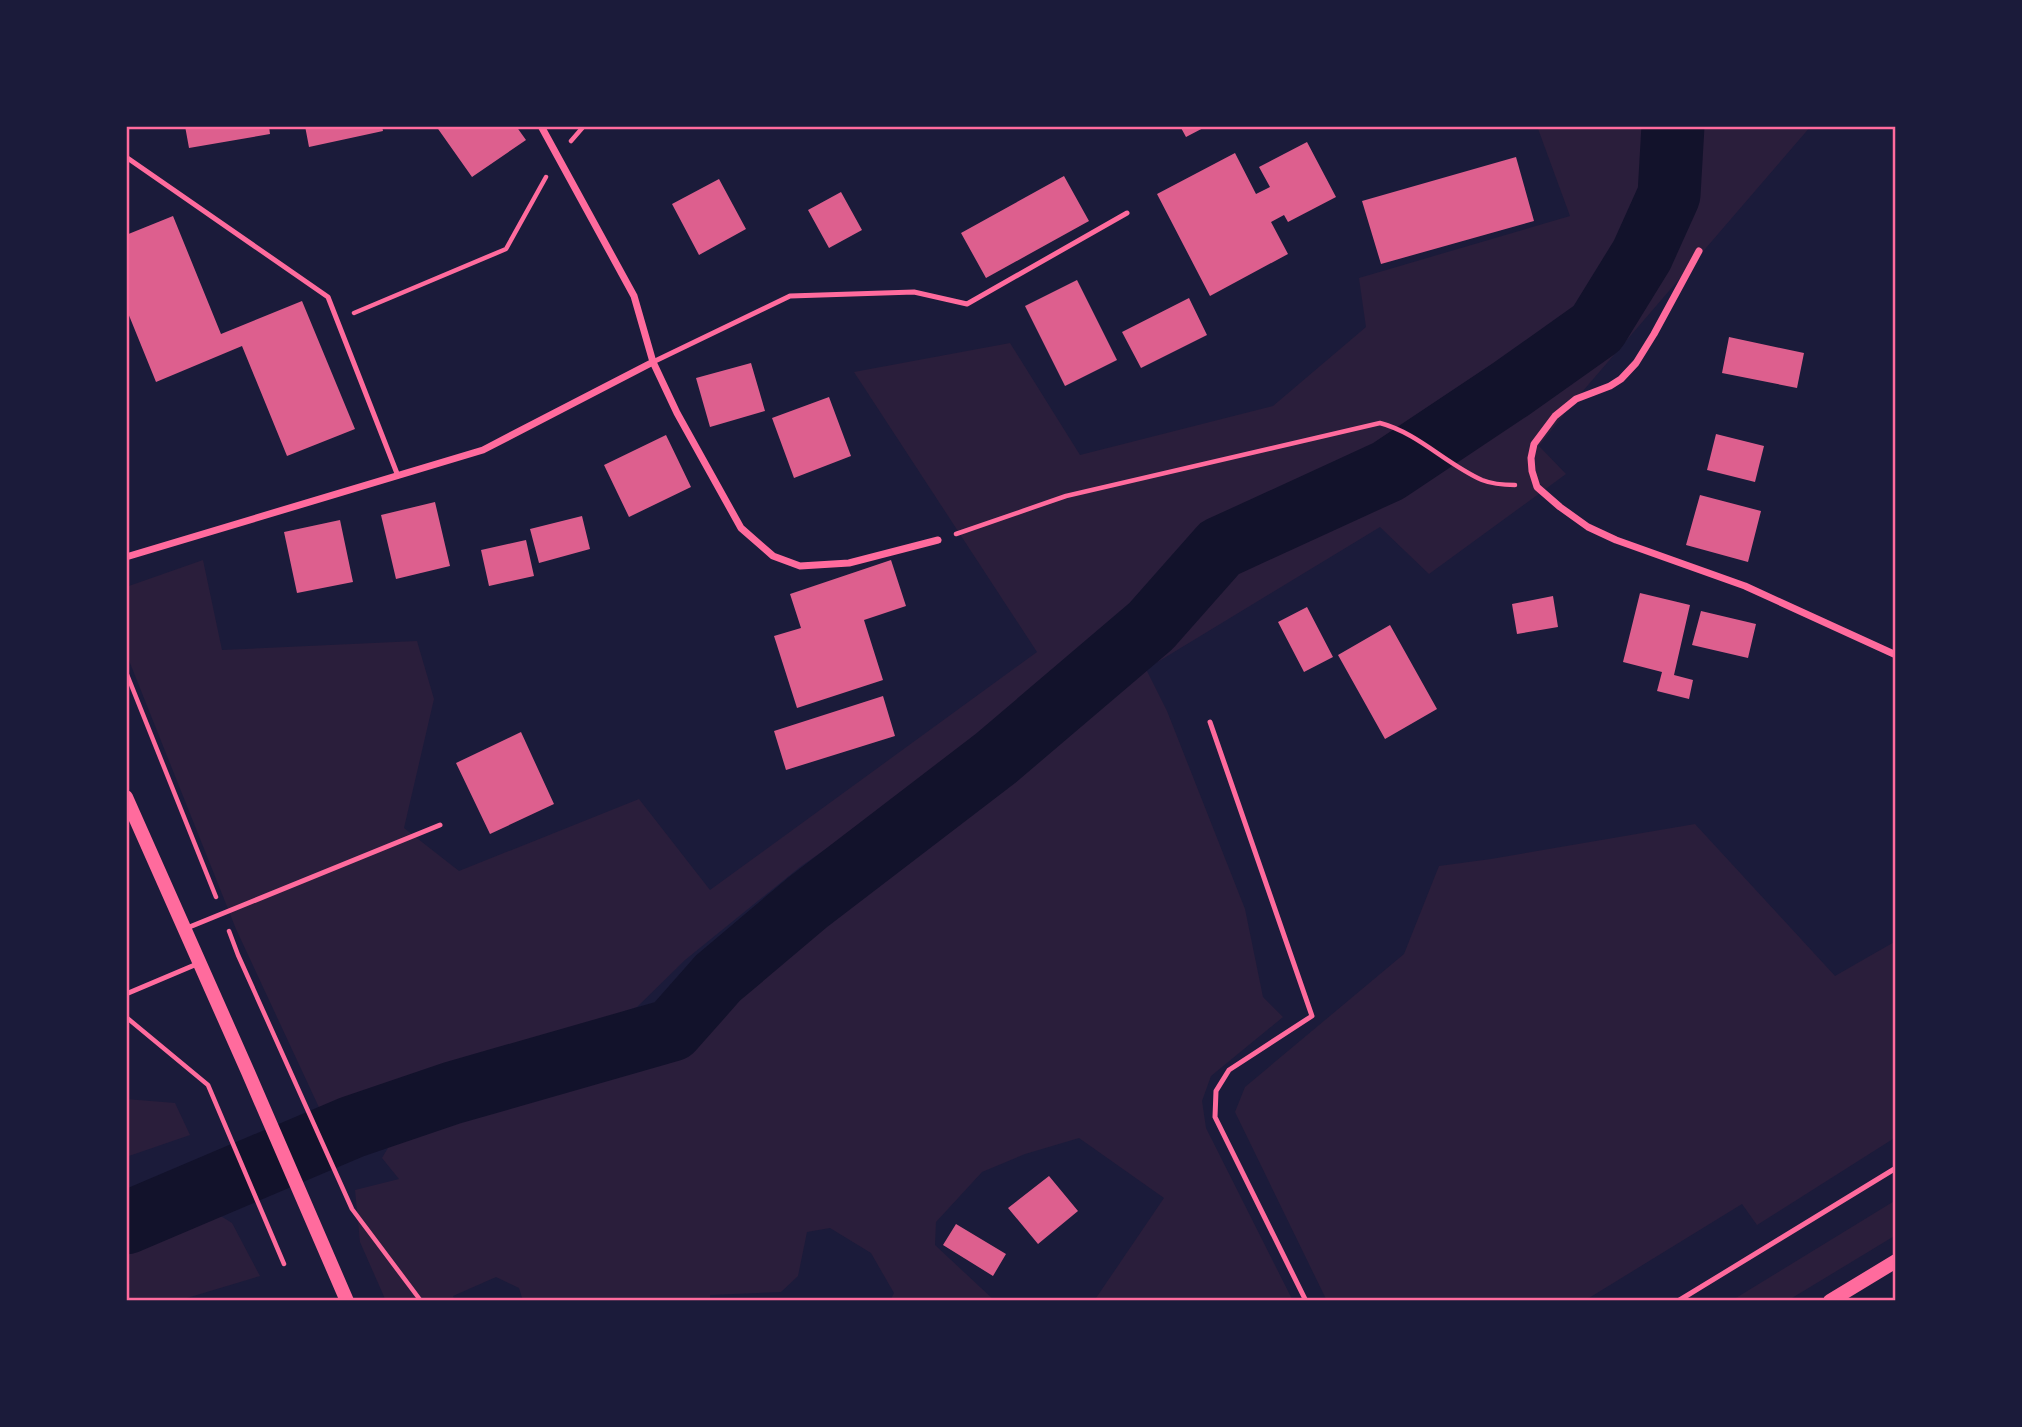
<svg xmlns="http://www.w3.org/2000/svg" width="2022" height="1427" viewBox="0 0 2022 1427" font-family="'DejaVu Sans',sans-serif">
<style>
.green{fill:#2a1e3b}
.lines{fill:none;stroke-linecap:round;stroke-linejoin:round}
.river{stroke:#12122b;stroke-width:63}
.building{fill:#dd5f8e}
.path{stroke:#ff6b9d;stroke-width:4.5}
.service{stroke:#ff6b9d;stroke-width:5}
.minor{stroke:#ff6b9d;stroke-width:7}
.secondary{stroke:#ff6b9d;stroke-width:14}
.neatline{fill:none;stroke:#ff6b9d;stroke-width:2.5}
</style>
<rect width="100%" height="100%" fill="#1b1b3a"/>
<path class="green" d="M 1537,126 L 1811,126 L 1576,399 L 1539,446 L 1566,474 L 1429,574 L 1380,527 L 1146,669 L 1167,711 L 1245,909 L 1263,997 L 1283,1017 L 1211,1076 L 1202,1101 L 1206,1128 L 1293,1301 L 1094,1301 L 1164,1198 L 1079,1138 L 1025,1154 L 982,1172 L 936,1222 L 935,1245 L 995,1301 L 890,1301 L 894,1293 L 871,1253 L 830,1228 L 807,1232 L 798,1276 L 781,1292 L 710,1295 L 710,1301 L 523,1301 L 519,1288 L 496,1277 L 453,1296 L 455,1301 L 386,1301 L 360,1242 L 355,1190 L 399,1179 L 382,1158 L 401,1126 L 692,1053 L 778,952 L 867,890 L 1145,669 L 1074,658 L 999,729 L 800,867 L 685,960 L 637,1007 L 378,1094 L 323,1116 L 236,929 L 126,653 L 126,587 L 203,560 L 222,650 L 417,641 L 434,699 L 404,828 L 459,871 L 639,799 L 710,890 L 1037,652 L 854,372 L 1010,343 L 1080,455 L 1273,406 L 1366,327 L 1359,278 L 1570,216 Z
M 1695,824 L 1835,976 L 1896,941 L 1896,1137 L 1757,1225 L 1742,1204 L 1584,1301 L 1327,1301 L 1235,1112 L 1245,1087 L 1404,954 L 1439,866 L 1491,859 Z
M 126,1099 L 175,1103 L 190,1135 L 126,1157 Z
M 1896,1200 L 1896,1235 L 1787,1301 L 1731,1301 Z
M 203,1205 L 232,1223 L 260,1276 L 177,1301 L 126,1301 L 126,1238 Z"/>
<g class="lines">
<path class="river" d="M 126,1223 L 352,1127 L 452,1093 L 672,1030 L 718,978 L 808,902 L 996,758 L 1151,626 L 1220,548 L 1388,471 L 1511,389 L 1597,328 L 1642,255 L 1669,195 L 1673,126"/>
</g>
<path class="building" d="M 185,126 L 269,126 L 270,134 L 189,148 Z
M 305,126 L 382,126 L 383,131 L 309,147 Z
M 436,126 L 516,126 L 526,140 L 472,177 Z
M 1180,126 L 1207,126 L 1186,137 Z
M 1307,142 L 1336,197 L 1288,222 L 1284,215 L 1271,222 L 1288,254 L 1210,296 L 1157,194 L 1235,153 L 1256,194 L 1270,187 L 1259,167 Z
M 1516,157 L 1534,221 L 1381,264 L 1362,201 Z
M 1064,176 L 1089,221 L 986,278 L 961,233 Z
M 719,179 L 746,229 L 699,255 L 672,204 Z
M 841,192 L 862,230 L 829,248 L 808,210 Z
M 173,216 L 221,334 L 302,301 L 355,429 L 287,456 L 242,346 L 156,382 L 126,308 L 126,235 Z
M 1077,280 L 1117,360 L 1065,386 L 1025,306 Z
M 1189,298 L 1207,335 L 1141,368 L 1122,332 Z
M 1729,337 L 1804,353 L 1797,388 L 1722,373 Z
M 751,363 L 765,411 L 710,427 L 696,378 Z
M 829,397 L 851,456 L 794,478 L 772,418 Z
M 1716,434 L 1764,446 L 1755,482 L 1707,470 Z
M 666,435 L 691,487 L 629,517 L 604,465 Z
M 1700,495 L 1761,511 L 1748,562 L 1686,545 Z
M 435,502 L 450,566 L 396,579 L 381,515 Z
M 582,516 L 590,549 L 539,563 L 530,529 Z
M 340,520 L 353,582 L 297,593 L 284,532 Z
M 526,540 L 534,576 L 489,586 L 481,550 Z
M 891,560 L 906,606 L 864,620 L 883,680 L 797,708 L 774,636 L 801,628 L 790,594 Z
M 1640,593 L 1690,605 L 1674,675 L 1693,680 L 1689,699 L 1657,691 L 1662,672 L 1623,662 Z
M 1553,596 L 1558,627 L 1517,634 L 1512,604 Z
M 1307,607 L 1333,657 L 1304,672 L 1278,622 Z
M 1701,611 L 1756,624 L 1748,658 L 1692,645 Z
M 1390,625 L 1437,709 L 1385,739 L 1338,655 Z
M 883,696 L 895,736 L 786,770 L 774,731 Z
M 521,732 L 554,804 L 490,834 L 456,763 Z
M 1049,1176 L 1078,1211 L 1038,1244 L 1008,1208 Z
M 956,1224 L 1006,1254 L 993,1276 L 943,1245 Z"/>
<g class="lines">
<path class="path" d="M 571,141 L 584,126
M 354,313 L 506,249 L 546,177
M 956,534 L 1066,496 L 1380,423 C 1418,433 1446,464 1482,480 C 1492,484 1504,485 1515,485
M 126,672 L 216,897
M 229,931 L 238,955 L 352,1209 L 421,1301
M 126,1017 L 208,1085 L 284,1264"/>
<path class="service" d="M 126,157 L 328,297 L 398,476
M 653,362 L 790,296 L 914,292 L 967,304 L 1127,213
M 1210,722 L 1312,1016 L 1229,1070 L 1216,1091 L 1215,1117 L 1306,1301
M 187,928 L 440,825
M 126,994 L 197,964
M 1678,1301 L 1896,1168"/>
<path class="minor" d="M 541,126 L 634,296 L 653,362
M 1699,251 L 1654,334 L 1636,363 L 1621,379 L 1610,386 L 1576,399 L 1555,416 L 1534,444 L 1531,458 L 1532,471 L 1537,487 L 1560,507 L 1588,527 L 1616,540 L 1745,586 L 1896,655
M 126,557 L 483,450 L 653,362 L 677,413 L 741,528 L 773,556 L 800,566 L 849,563 L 938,540"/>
<path class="secondary" d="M 126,797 L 248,1072 L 347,1301
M 1830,1301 L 1896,1261"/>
</g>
<rect width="2022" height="1427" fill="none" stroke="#1b1b3a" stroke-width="256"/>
<rect x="128" y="128" width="1766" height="1171" class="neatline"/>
</svg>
